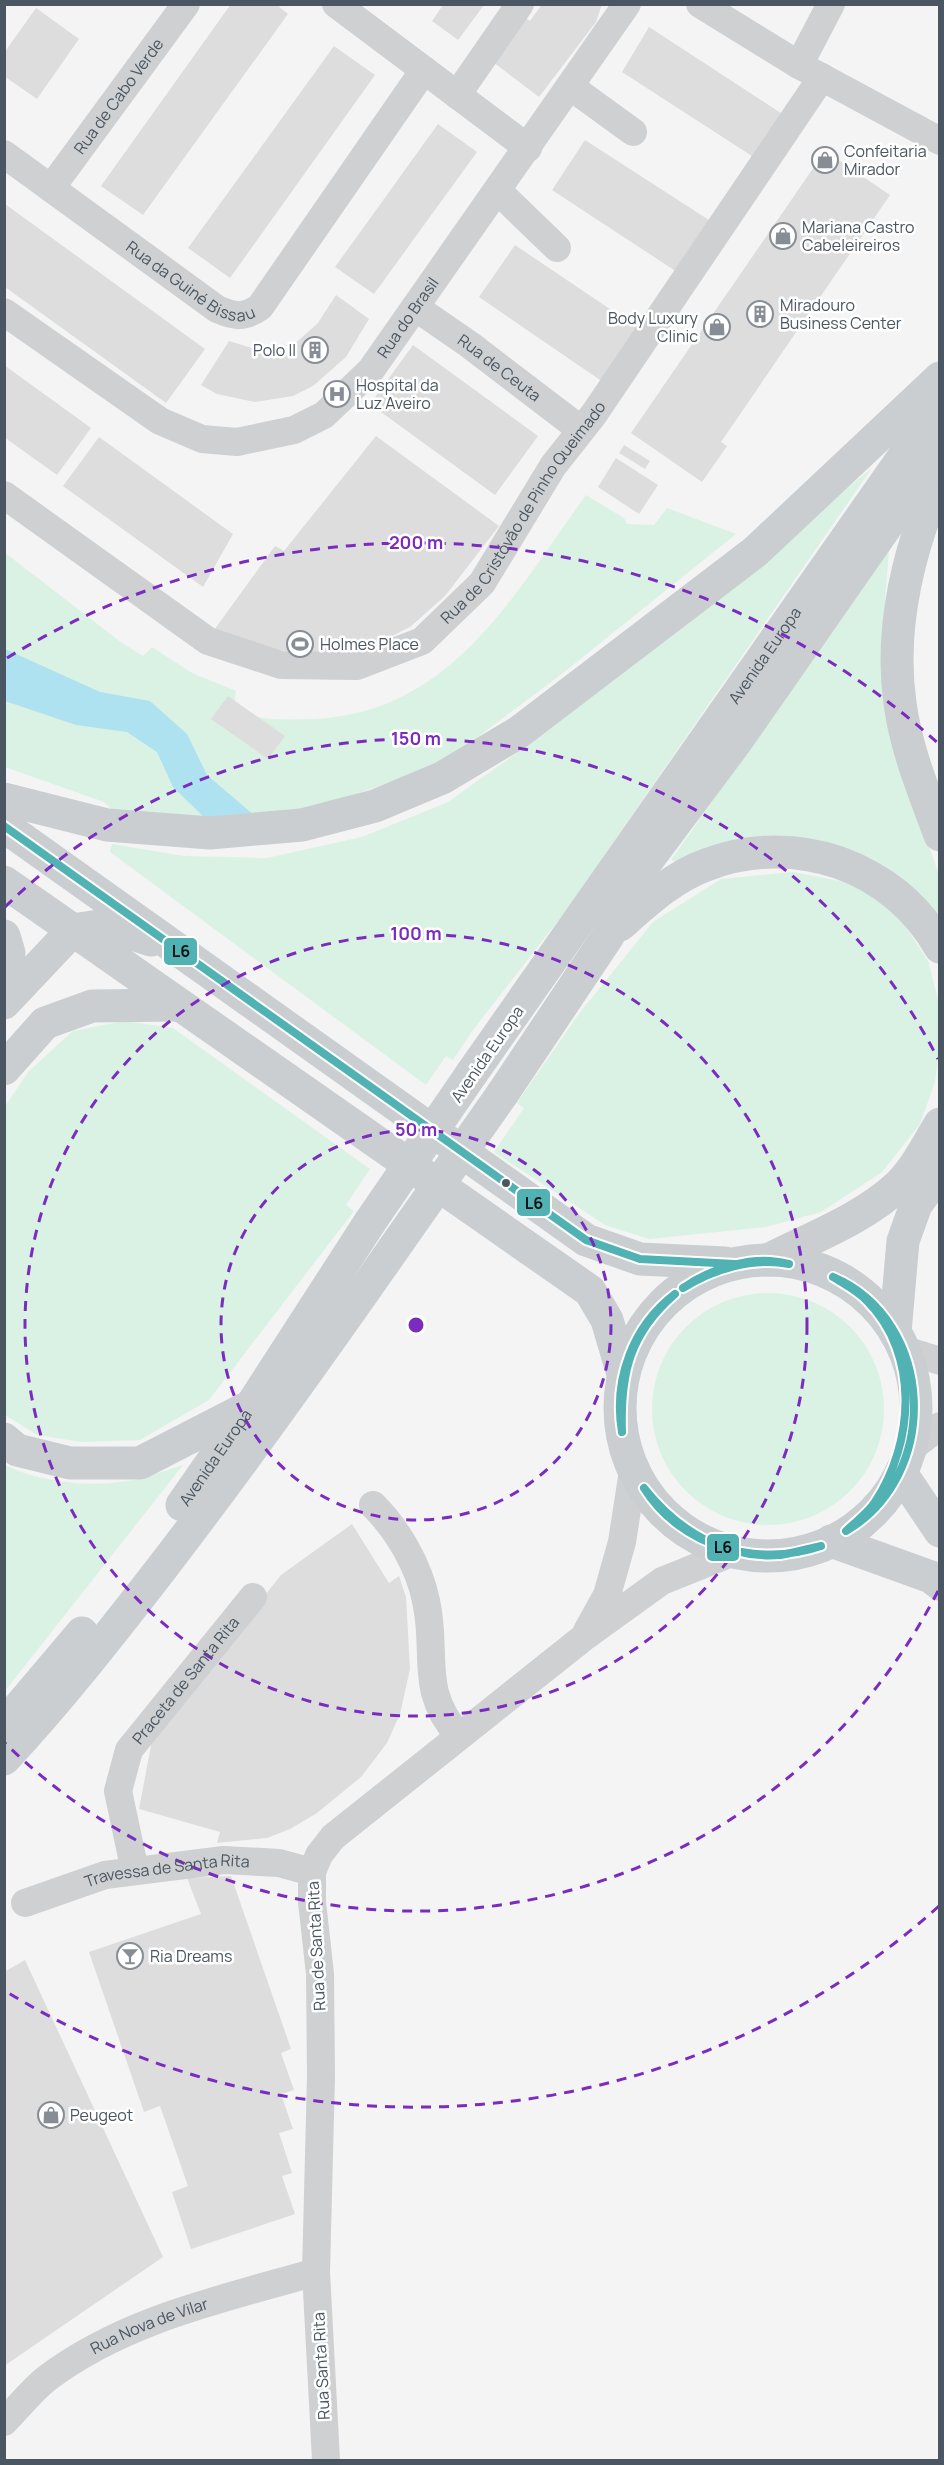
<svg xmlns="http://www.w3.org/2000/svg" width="944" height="2465" viewBox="0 0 944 2465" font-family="Manrope,sans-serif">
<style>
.green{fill:#d9f2e3}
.water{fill:#aee2f0}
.building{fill:#ddddde}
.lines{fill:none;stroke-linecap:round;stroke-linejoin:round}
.minor{stroke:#ced0d2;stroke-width:28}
.major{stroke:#caced1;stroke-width:33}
.major-bridge{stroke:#caced1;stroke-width:33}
.bus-1-casing{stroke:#fff;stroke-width:12}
.bus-1{stroke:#51b2b3;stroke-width:8}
.ring{fill:none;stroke:#7b2cbf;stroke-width:3;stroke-dasharray:10 8}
.bus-dot{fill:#4a5661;stroke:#fff;stroke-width:2}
.labels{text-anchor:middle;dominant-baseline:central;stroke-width:5;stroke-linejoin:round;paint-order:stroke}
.street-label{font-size:16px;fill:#4a5661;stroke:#fff}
.poi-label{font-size:16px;fill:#4a5661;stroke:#fff;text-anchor:start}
.centre{fill:#7b2cbf;stroke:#fff;stroke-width:3}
.ring-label{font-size:18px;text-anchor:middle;font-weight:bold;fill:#7b2cbf;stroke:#fff;stroke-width:5;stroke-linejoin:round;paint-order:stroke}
.line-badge{stroke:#fff;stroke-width:2}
.pale-badge-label{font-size:16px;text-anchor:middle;font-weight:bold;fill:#111}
</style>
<rect width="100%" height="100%" fill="#f4f4f4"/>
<path class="green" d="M 872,468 L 567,909 L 473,1030 L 453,1060 L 446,1056 L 426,1085 L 110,852 L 112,844 L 183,856 L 267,858 L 362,837 L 448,802 L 553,727 Z
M 586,495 L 624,518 L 627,524 L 654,525 L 667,508 L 736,534 L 563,673 L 455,754 L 419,772 L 301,813 L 236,817 L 119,816 L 104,802 L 5,767 L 4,552 L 122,643 L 143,656 L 152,647 L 192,673 L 236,691 L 233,709 C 258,721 286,720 314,719 C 452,713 514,594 586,495 Z
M 889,550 L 881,653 L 922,826 L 939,875 L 939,922 C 922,901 905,879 882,864 C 845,841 777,830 736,840 C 715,845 695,855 675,862 L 671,860 Z
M 793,872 L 860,885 L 901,919 L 928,961 L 939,1003 L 940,1045 L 935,1082 L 920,1124 L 882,1172 L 821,1212 L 766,1227 L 649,1239 L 605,1225 L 494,1152 L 524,1108 L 517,1103 L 578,1015 L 653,922 L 721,879 Z
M 124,1021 L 173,1028 L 370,1169 L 346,1205 L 354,1211 L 209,1400 L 140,1440 L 81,1442 L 37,1435 L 5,1415 L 5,1106 L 29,1071 L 73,1031 Z
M652 1409a116 116 0 1 1 232 0a116 116 0 1 1-232 0Z
M 5,1465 C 42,1483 92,1488 133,1480 C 150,1477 166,1470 183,1465 L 5,1691 Z"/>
<path class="water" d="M 5,649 L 100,692 L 150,701 L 187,734 L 207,775 L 255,816 L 206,819 L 173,787 L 157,752 L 127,732 L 76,725 L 5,701 Z"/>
<path class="building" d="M 231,4 L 276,4 L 288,14 L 143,215 L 101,186 Z
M 542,4 L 602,4 L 596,22 L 539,97 L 493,62 L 526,18 L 530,21 Z
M 443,5 L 484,5 L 458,40 L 432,21 Z
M 36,8 L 79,39 L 37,99 L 4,76 L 4,53 Z
M 649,27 L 784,115 L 755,158 L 622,72 Z
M 334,46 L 375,75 L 230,278 L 188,248 Z
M 438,124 L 477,152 L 374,294 L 335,267 Z
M 585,140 L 712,222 L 680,274 L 552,190 Z
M 825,151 L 890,195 L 721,442 L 727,446 L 702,482 L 631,433 Z
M 5,204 L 205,349 L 166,403 L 5,287 Z
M 515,245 L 641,330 L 603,382 L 479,297 Z
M 336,295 L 369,319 L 346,357 L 313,386 L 293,396 L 255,402 L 217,394 L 201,385 L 229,341 L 268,353 L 290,348 L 318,323 Z
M 413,345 L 538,436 L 495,495 L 370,404 Z
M 4,365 L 91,428 L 57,475 L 4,437 Z
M 376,436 L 499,526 L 445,596 L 410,627 L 376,644 L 344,654 L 304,655 L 253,644 L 214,630 L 275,546 L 284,551 Z
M 99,437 L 233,534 L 203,587 L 63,486 Z
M 624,445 L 650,461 L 645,469 L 619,453 Z
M 616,458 L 658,485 L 639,514 L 598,487 Z
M 228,696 L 285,736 L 268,759 L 211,719 Z
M 352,1524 L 389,1583 L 399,1576 L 406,1597 L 410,1669 L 400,1714 L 387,1743 L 361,1777 L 317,1813 L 290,1829 L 267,1838 L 217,1843 L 220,1832 L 139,1809 L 153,1735 L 281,1575 Z
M 231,1876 L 291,2049 L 281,2053 L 294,2090 L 281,2094 L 293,2129 L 279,2133 L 292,2173 L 282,2176 L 295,2214 L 191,2249 L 172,2192 L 188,2186 L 160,2106 L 144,2112 L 89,1952 L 201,1914 L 187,1878 Z
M 25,1960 L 163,2257 L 4,2366 L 4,1972 Z"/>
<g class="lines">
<g class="minor">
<path d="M 336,4 L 528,148"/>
<path d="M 700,4 L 799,65 L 940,141"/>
<path d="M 799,65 L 831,4"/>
<path d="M 571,87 L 633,132"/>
<path d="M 457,95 L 520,4"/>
<path id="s1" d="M 4,154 L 217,309 C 235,317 244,318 260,307 L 424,70"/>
<path id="s2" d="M 51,188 L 186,4"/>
<path d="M 498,191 L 557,248"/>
<path id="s3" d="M 415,307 L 470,345 L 580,429"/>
<path id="s4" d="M 4,312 L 160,421 L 202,439 L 237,442 L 294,430 L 324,415 L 371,370 L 627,4"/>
<path id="s5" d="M 4,495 L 208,641 L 281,665 L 357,666 L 422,641 L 482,583 L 553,466 L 594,414 L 822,77"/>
<path d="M 905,1350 L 940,1361"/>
<path d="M 910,1449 L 940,1426"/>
<path d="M 373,1505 C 398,1530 419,1566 426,1601 C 438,1653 418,1690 459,1736"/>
<path d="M 587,1631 L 607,1595 L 622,1542 L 633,1471"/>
<path id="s6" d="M 135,1871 L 118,1791 L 129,1750 L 253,1597"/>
<path id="s7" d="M 25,1903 L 105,1875 L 224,1860 L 279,1863 L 312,1872"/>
<path id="s8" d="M 4,2422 C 18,2408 31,2391 46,2379 C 125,2319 223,2299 316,2272"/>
<path d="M 326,2460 L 316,2272 L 321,2076 L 320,1974 L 312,1902 L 312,1872 L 319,1855 L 333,1837 L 583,1638 L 662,1581 L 734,1552"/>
</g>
<g class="major">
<path d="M 940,476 C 909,548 889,625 900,703 C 906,749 924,792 940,835"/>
<path d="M 4,799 L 107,825 L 210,833 L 302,825 L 375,806 L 442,778 L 519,732 L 756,551 L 940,378"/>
<path d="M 4,826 L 586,1240 L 640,1259 L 725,1263"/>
<path d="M 4,882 L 590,1291 L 607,1320 L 623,1374"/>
<path d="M 620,925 C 646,902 673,877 706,865 C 794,831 894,865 940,947"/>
<path d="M 4,936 L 9,953 L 4,1002"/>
<path d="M 4,1003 L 73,930 L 105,925 L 151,940"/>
<path d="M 4,1069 L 45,1023 L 92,1006 L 178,1005"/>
<path id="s9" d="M 472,1073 L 940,405"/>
<path d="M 503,1093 L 608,936 L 644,865 L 735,743 L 940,449"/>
<path d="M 768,1260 C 811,1238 863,1219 899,1185 C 916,1168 928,1144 940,1124"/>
<circle cx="768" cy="1408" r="148"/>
<path d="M 895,1332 L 903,1241 L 916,1205 L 940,1171"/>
<path d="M 4,1439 L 17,1450 L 70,1463 L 140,1463 L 247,1408"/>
<path d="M 901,1473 L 940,1531"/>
<path id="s10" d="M 182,1505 L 251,1406 L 370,1222"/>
<path d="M 831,1541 L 931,1577 L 940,1584"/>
<path d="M 4,1725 L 82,1633"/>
<path d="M 4,1759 C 59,1700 109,1636 158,1573 C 242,1464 321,1353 399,1241"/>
</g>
<path class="major-bridge" d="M 370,1222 L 472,1073
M 399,1241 L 503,1093"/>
<defs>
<path id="bus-1" d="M 4,826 L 586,1240 L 640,1259 L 735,1264
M 833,1277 C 936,1321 941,1476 846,1531
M 833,1277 C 844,1284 858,1291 867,1301 C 920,1354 914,1443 875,1502 C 868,1513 855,1522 846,1531
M 683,1288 C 712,1268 753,1254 789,1264
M 683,1288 C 713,1269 753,1257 789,1264
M 622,1432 C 613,1379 633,1326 675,1294
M 622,1432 C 620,1373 630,1333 675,1294
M 644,1488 C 677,1530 724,1559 780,1555 C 793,1553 807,1549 821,1546
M 644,1488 C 681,1547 757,1568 821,1546"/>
</defs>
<use href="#bus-1" class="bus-1-casing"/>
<use href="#bus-1" class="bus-1"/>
</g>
<g class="ring">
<circle cx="416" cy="1325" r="195"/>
<circle cx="416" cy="1325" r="391"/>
<path d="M938 1591A586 586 0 0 1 5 1743M5 907A586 586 0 0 1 938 1059"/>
<path d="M939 1906A782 782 0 0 1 7 1992M7 658A782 782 0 0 1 939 744"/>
</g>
<defs>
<symbol id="shop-ring" viewBox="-11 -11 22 22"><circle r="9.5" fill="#fff" stroke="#868d94" stroke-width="1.5"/><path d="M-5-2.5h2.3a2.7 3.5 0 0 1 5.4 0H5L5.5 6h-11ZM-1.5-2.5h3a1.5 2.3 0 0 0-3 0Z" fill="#868d94"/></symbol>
<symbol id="building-ring" viewBox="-11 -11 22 22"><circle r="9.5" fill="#fff" stroke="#868d94" stroke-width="1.5"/><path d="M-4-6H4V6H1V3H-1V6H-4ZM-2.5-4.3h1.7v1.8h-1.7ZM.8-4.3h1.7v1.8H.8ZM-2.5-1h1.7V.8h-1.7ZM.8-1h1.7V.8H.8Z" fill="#868d94"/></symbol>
<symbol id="hospital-ring" viewBox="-11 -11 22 22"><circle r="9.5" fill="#fff" stroke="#868d94" stroke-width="1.5"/><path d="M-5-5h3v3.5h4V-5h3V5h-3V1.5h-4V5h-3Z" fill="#868d94"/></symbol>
<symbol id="stadium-ring" viewBox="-11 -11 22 22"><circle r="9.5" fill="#fff" stroke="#868d94" stroke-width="1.5"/><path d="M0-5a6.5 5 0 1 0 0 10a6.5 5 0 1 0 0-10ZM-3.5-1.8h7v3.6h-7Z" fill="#868d94"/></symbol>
<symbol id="bar-ring" viewBox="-11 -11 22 22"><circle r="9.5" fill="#fff" stroke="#868d94" stroke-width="1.5"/><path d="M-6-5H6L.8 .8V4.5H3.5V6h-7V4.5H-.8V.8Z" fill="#868d94"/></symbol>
</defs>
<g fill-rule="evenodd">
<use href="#shop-ring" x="810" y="145" width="30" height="30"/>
<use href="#shop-ring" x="768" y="221" width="30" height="30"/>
<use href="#building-ring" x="745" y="299" width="30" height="30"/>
<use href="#shop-ring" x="702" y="312" width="30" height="30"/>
<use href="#building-ring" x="300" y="335" width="30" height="30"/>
<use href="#hospital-ring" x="322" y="379" width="30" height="30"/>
<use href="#stadium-ring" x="285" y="629" width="30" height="30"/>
<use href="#bar-ring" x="115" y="1941" width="30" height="30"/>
<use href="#shop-ring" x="36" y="2100" width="30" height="30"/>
</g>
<circle class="bus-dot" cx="506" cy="1183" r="5"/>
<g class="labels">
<g class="street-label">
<text stroke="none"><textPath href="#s2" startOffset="114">Rua de Cabo Verde</textPath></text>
<text stroke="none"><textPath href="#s1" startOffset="228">Rua da Guiné Bissau</textPath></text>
<text stroke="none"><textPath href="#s4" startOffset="492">Rua do Brasil</textPath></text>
<text stroke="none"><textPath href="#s3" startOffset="104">Rua de Ceuta</textPath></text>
<text stroke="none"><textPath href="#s5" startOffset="638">Rua de Cristóvão de Pinho Queimado</textPath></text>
<text stroke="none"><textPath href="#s9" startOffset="510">Avenida Europa</textPath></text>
<text transform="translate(487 1054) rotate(-55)">Avenida Europa</text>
<text stroke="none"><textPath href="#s10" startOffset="58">Avenida Europa</textPath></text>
<text stroke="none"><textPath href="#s6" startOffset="214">Praceta de Santa Rita</textPath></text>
<text stroke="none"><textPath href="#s7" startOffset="147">Travessa de Santa Rita</textPath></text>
<text transform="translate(316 1946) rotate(-93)">Rua de Santa Rita</text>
<text stroke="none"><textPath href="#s8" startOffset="177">Rua Nova de Vilar</textPath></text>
<text transform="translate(321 2366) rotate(-93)">Rua Santa Rita</text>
</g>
<g class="poi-label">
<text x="844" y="151">Confeitaria<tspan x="844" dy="18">Mirador</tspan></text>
<text x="802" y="227">Mariana Castro<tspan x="802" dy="18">Cabeleireiros</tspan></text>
<text x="780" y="305">Miradouro<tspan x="780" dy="18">Business Center</tspan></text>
<text x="698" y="318" text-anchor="end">Body Luxury<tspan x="698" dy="18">Clinic</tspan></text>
<text x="296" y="350" text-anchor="end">Polo II</text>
<text x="356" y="385">Hospital da<tspan x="356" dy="18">Luz Aveiro</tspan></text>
<text x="320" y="644">Holmes Place</text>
<text x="150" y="1956">Ria Dreams</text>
<text x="70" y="2115">Peugeot</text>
</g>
</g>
<circle cx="416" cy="1325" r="9" class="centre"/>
<g class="ring-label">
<text x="416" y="549">200 m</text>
<text x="416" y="745">150 m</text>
<text x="416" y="940">100 m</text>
<text x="416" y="1136">50 m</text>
</g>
<g class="line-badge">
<rect x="163" y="937" width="35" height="29" rx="6" fill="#51b2b3"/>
<rect x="516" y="1188" width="35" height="29" rx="6" fill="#51b2b3"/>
<rect x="706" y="1533" width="34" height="29" rx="6" fill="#51b2b3"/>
</g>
<g class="pale-badge-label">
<text x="181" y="957">L6</text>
<text x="534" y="1209">L6</text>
<text x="723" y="1553">L6</text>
</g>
<rect width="944" height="2465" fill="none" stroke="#4a5661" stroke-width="12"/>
</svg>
